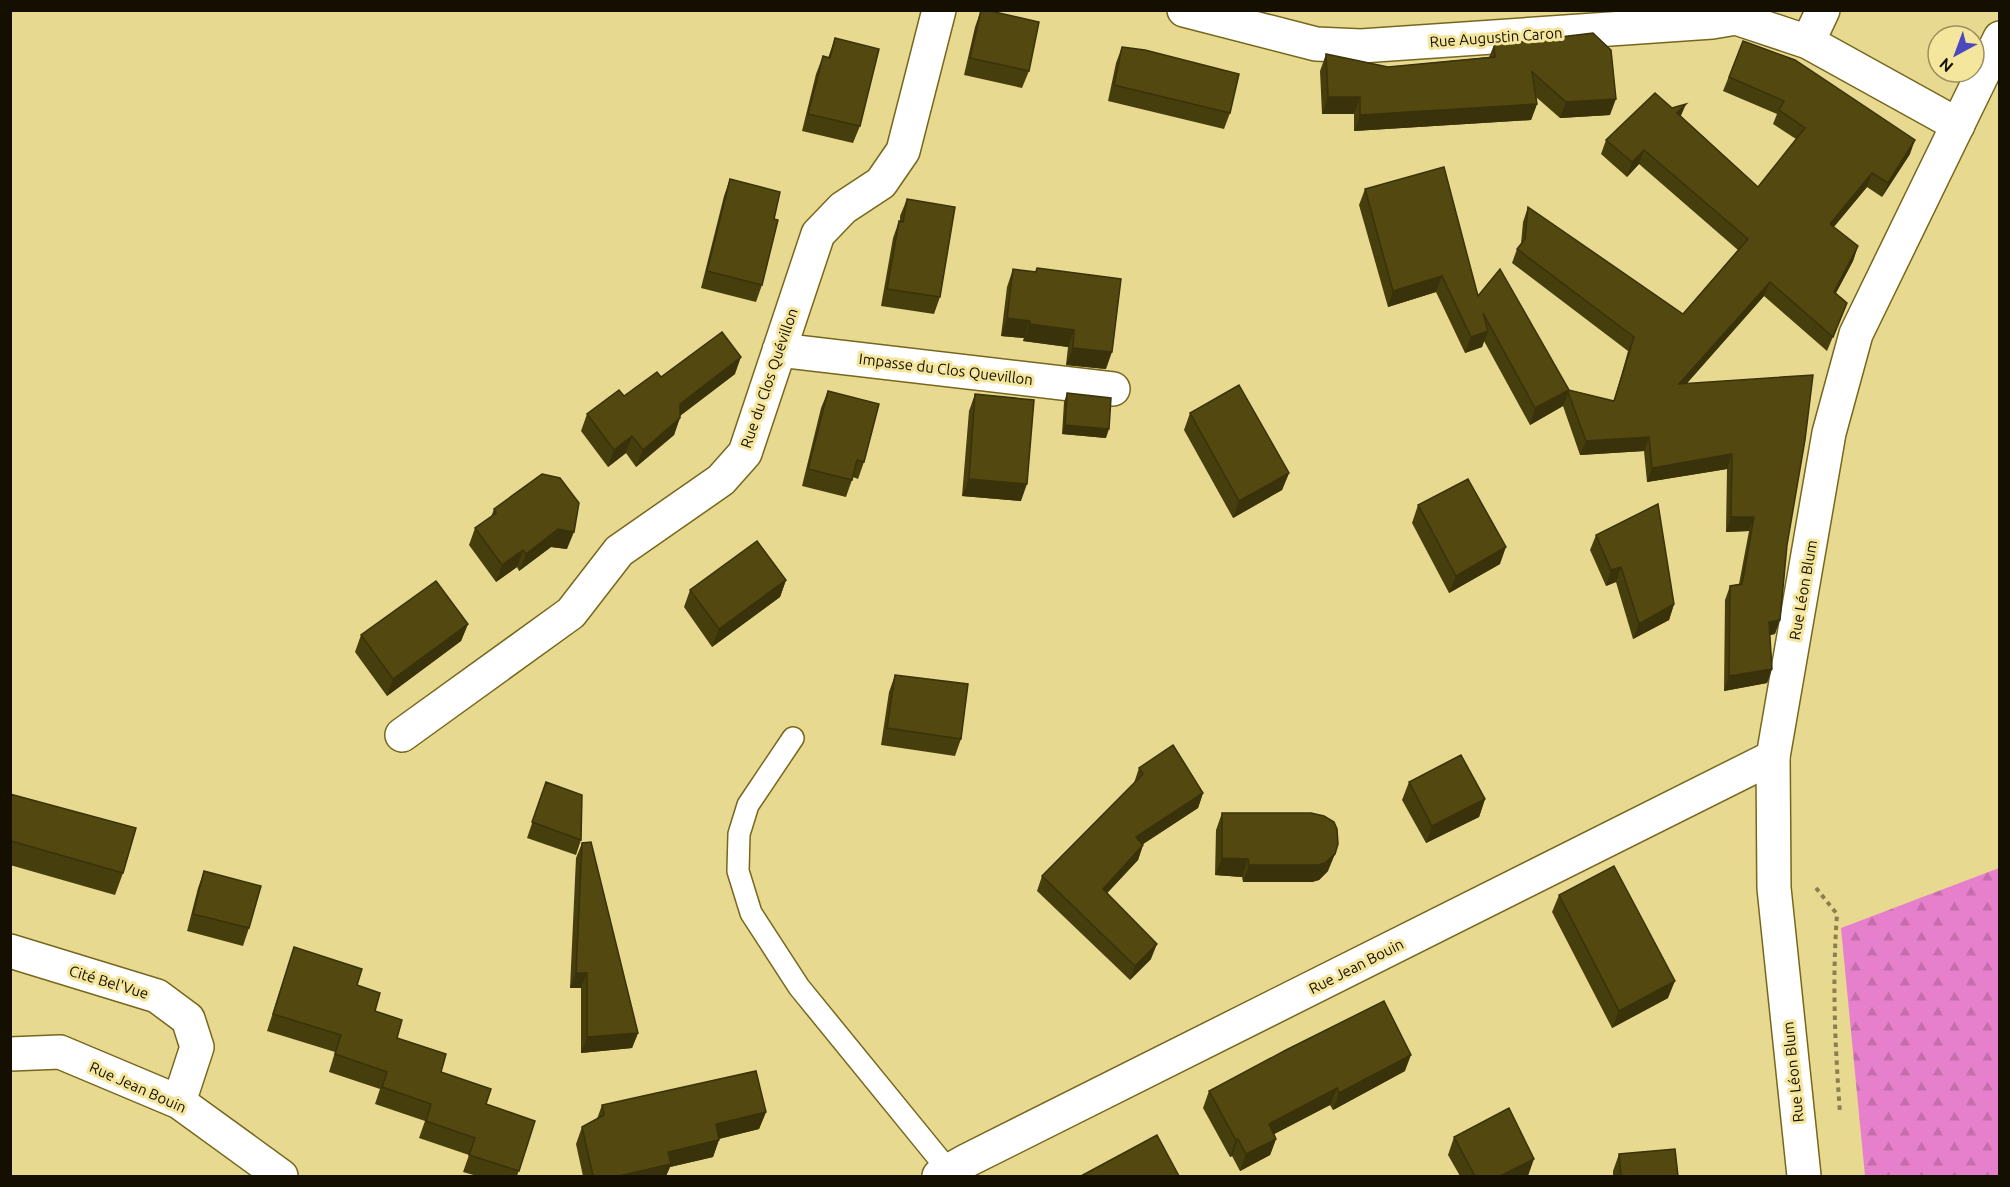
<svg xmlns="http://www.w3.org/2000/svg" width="2010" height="1187" viewBox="0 0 2010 1187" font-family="Ubuntu,sans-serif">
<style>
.forest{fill:url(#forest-firs)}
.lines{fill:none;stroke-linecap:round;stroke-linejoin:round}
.service-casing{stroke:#76671d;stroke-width:24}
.minor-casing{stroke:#76671d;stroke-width:36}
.tertiary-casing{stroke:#76671d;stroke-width:36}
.path{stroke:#897f50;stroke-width:4;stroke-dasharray:4.5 4.5;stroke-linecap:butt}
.service{stroke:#fff;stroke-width:21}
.minor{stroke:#fff;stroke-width:33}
.tertiary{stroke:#fff;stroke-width:33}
.wall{fill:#473e0d}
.shaded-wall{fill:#3a320a}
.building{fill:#53480f;stroke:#3a320a;stroke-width:1.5}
.labels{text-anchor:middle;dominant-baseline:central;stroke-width:6;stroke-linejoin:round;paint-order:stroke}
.street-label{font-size:15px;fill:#140f00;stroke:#f5e69d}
</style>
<defs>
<pattern id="forest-firs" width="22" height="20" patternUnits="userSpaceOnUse" patternTransform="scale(1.5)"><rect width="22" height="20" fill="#e780cc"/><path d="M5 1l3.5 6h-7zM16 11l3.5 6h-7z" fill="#c56dad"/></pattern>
</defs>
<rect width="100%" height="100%" fill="#e8d990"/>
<path class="forest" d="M 1999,868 L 1999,1176 L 1865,1176 L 1841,928 Z"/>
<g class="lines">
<defs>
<path id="service" d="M 793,738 L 748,805 L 739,834 L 738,871 L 751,913 L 799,987 L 949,1171"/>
<path id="minor" d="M 1184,10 L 1316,44 L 1361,46 L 1712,22 L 1736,18 L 1808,42 L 1958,125
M 1808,42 L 1823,10
M 779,350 L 1113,389
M 402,735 L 571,613 L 619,551 L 721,480 L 745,453 L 818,234 L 843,208 L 881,183 L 903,151 L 939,10
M 10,951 L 157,996 L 188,1019 L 197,1047 L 179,1102
M 10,1054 L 60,1052 L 179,1102 L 281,1176
M 939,1176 L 968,1160 L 1773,757"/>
<path id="tertiary" d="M 1804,1176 L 1774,888 L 1773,757 L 1829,433 L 1856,334 L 2000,38"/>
</defs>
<use href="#service" class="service-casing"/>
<use href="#minor" class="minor-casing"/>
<use href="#tertiary" class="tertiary-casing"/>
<path class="path" d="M 1816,888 L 1837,914 C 1832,981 1835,1046 1840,1113"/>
<use href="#service" class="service"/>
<use href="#minor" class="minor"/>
<use href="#tertiary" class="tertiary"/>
</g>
<path class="wall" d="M 981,10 L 1029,71 L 1022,88 L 964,75 L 975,27 Z
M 835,38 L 860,126 L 853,143 L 802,131 L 816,74 L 823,56 L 828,58 Z
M 1743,41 L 1910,154 L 1882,197 L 1867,187 L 1834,227 L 1858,246 L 1853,261 L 1836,293 L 1847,303 L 1827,351 L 1764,296 L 1687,383 L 1787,545 L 1775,634 L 1770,635 L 1772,669 L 1767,683 L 1724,691 L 1725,600 L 1730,586 L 1739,584 L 1749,531 L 1726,532 L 1727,469 L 1647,482 L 1644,451 L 1580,455 L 1563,406 L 1530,425 L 1484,341 L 1482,347 L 1465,353 L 1436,292 L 1388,307 L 1359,205 L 1365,189 L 1478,296 L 1569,390 L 1614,401 L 1628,351 L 1512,263 L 1517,249 L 1521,244 L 1523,222 L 1528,207 L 1683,314 L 1738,250 L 1639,164 L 1627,177 L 1601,154 L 1606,140 L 1681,116 L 1758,187 L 1796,139 L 1773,124 L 1777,114 L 1723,91 Z
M 1494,45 L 1610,115 L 1560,118 L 1536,97 L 1537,104 L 1531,120 L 1354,131 L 1354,114 L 1322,114 L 1320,71 L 1326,54 L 1388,67 L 1489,57 Z
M 1122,47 L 1230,113 L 1224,129 L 1108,101 L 1116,63 Z
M 730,179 L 774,219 L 762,285 L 756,302 L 701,288 L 724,196 Z
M 907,199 L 940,297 L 934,314 L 881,306 L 893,238 L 899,221 L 900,222 L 900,216 Z
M 1037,268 L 1106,369 L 1066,365 L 1068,347 L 1023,341 L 1024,338 L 1001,336 L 1007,287 L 1013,269 L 1035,272 Z
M 735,374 L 680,416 L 674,435 L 636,467 L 626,453 L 608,467 L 581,431 L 587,414 L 661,377 Z
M 828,391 L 864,462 L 858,479 L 853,477 L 846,497 L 802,486 L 821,408 Z
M 1067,393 L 1106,438 L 1062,434 L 1064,402 Z
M 975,394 L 1021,501 L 962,496 L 969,411 Z
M 1190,413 L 1289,473 L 1282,490 L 1233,518 L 1184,430 Z
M 1418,505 L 1500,564 L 1449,593 L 1412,523 Z
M 494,509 L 567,549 L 551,547 L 519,571 L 517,567 L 496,582 L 469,545 L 475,528 L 491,517 Z
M 1596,535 L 1674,604 L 1669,620 L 1633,639 L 1616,582 L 1606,586 L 1590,550 Z
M 786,580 L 780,597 L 712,647 L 684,607 L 690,590 Z
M 468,624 L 461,641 L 387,696 L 355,652 L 361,635 Z
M 895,675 L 961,739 L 955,756 L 881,745 L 889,692 Z
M 1139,768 L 1203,793 L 1198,808 L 1143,844 L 1143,845 L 1138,860 L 1107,893 L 1151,959 L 1130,980 L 1037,891 L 1042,876 L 1134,783 Z
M 546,782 L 581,840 L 576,855 L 527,838 Z
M 1409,782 L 1485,799 L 1479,817 L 1426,843 L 1402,800 Z
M 10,794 L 123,873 L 115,895 L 10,865 Z
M 1222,813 L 1328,871 L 1319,880 L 1312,882 L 1243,882 L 1242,877 L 1215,875 L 1216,830 Z
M 582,843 L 638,1033 L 632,1048 L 581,1053 L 581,988 L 570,988 L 576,858 Z
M 204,871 L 249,928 L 243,946 L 187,931 L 198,888 Z
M 1559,895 L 1668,998 L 1612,1028 L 1552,912 Z
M 294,947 L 357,985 L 375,1011 L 397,1038 L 441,1072 L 486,1104 L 535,1121 L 517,1176 L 477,1176 L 463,1172 L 469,1155 L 419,1138 L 425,1121 L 375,1104 L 380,1089 L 329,1072 L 335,1052 L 267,1031 Z
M 1405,1071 L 1333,1110 L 1330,1105 L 1274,1134 L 1276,1139 L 1270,1155 L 1240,1171 L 1232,1156 L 1230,1157 L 1203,1108 L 1209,1091 Z
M 602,1105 L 766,1112 L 759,1129 L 719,1139 L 713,1157 L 670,1167 L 666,1176 L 583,1176 L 576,1144 L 582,1127 L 597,1119 Z
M 1454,1137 L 1528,1176 L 1460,1176 L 1448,1155 Z
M 1619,1154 L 1678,1176 L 1613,1176 L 1613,1171 Z"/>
<path class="shaded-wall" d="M 1328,97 L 1360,97 L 1354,114 L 1322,114 Z
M 1616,99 L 1610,115 L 1560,118 L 1566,102 Z
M 1537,104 L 1531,120 L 1354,131 L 1360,115 Z
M 1686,104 L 1680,118 L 1677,113 Z
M 1915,140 L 1910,154 L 1882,197 L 1888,183 Z
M 1644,150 L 1639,164 L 1627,177 L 1632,162 Z
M 1872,173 L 1867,187 L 1824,238 L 1830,224 Z
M 1858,246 L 1853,261 L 1829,306 L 1834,292 Z
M 1442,276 L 1436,292 L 1388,307 L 1393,291 Z
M 1770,282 L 1764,296 L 1674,398 L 1679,384 Z
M 1007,318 L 1030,321 L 1024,338 L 1001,336 Z
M 1030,324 L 1074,330 L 1068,347 L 1023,341 Z
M 1488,331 L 1482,347 L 1465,353 L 1471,337 Z
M 1073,348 L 1112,352 L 1106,369 L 1066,365 Z
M 741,357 L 735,374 L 673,421 L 680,404 Z
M 1569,390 L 1563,406 L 1530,425 L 1535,408 Z
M 680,418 L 674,435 L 636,467 L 643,450 Z
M 1065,425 L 1109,429 L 1106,438 L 1062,434 Z
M 632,436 L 626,453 L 608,467 L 614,450 Z
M 1649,437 L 1644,451 L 1580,455 L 1586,441 Z
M 1732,454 L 1727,469 L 1647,482 L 1652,468 Z
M 1289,473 L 1282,490 L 1233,518 L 1239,501 Z
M 969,479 L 1027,484 L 1021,501 L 962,496 Z
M 1731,517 L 1754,517 L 1749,531 L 1726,532 Z
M 558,529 L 574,532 L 567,549 L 551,547 L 519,571 L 526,554 Z
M 1506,547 L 1500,564 L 1449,593 L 1456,576 Z
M 523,550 L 517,567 L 496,582 L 502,565 Z
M 1621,567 L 1616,582 L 1606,586 L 1611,570 Z
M 786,580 L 780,597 L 712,647 L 719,629 Z
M 1674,604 L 1669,620 L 1633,639 L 1639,624 Z
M 1780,620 L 1775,634 L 1764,636 L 1769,622 Z
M 468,624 L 461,641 L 387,696 L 393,679 Z
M 1772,669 L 1767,683 L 1724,691 L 1729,676 Z
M 1203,793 L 1198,808 L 1131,852 L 1136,837 Z
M 1485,799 L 1479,817 L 1426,843 L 1432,826 Z
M 1143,845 L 1138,860 L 1097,904 L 1103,889 Z
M 1335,854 L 1328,871 L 1319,880 L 1312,882 L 1243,882 L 1249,865 Z
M 1222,858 L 1248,859 L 1242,877 L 1215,875 Z
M 1157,944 L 1151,959 L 1130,980 L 1135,966 Z
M 576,973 L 587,973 L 581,988 L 570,988 Z
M 1675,981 L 1668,998 L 1612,1028 L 1619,1011 Z
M 638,1033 L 632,1048 L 581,1053 L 587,1037 Z
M 1411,1055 L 1405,1071 L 1333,1110 L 1339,1093 Z
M 1337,1088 L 1330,1105 L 1263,1140 L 1269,1124 Z
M 766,1112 L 759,1129 L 710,1141 L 716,1124 Z
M 1238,1139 L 1232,1156 L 1230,1157 L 1236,1140 Z
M 1276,1139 L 1270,1155 L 1240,1171 L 1246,1154 Z
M 719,1140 L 713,1157 L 670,1167 L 666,1176 L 619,1176 L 668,1152 Z
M 1534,1159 L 1528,1176 L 1500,1176 Z"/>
<path class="building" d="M 981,10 L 986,10 L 1039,22 L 1029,71 L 970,58 Z
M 1593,33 L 1611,50 L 1616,99 L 1566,102 L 1532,72 L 1537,104 L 1360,115 L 1360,97 L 1328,97 L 1326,54 L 1388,67 L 1495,57 L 1494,45 Z
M 835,38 L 879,49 L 860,126 L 808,114 L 823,56 L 830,58 Z
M 1743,41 L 1795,60 L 1915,140 L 1888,183 L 1872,173 L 1830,224 L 1858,246 L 1834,292 L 1847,303 L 1833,337 L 1770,282 L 1679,384 L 1813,375 L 1805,440 L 1787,545 L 1780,620 L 1769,622 L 1772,669 L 1729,676 L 1730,586 L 1742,584 L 1754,517 L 1731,517 L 1732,454 L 1652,468 L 1649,437 L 1586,441 L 1568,392 L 1569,390 L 1614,401 L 1634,337 L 1517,249 L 1525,239 L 1528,207 L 1683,314 L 1748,239 L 1644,150 L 1632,162 L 1606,140 L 1655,93 L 1672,108 L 1686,104 L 1677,113 L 1758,187 L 1805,128 L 1779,110 L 1784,101 L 1729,77 Z
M 1122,47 L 1145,50 L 1239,74 L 1230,113 L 1114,85 Z
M 1444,167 L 1478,296 L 1500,269 L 1569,390 L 1535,408 L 1483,313 L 1488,331 L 1471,337 L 1442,276 L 1393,291 L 1365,189 Z
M 730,179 L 780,192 L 774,219 L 778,220 L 762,285 L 707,271 Z
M 907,199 L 955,207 L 940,297 L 887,289 L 899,221 L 903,222 Z
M 1037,268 L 1121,279 L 1112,352 L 1073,348 L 1074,330 L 1030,324 L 1030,321 L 1007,318 L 1013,269 L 1036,272 Z
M 722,332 L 741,357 L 680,404 L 680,418 L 643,450 L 632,436 L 614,450 L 587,414 L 619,390 L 624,396 L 657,372 L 661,377 Z
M 1239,385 L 1289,473 L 1239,501 L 1190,413 Z
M 828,391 L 879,404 L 864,462 L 857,460 L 852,480 L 808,469 Z
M 1067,393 L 1111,398 L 1109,429 L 1065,425 Z
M 975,394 L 1034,400 L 1027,484 L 969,479 Z
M 542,474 L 560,478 L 579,503 L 574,532 L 558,529 L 526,554 L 523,550 L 502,565 L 475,528 L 496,513 L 494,509 Z
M 1468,479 L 1506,547 L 1456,576 L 1418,505 Z
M 1658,504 L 1674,604 L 1639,624 L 1621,567 L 1611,570 L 1596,535 Z
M 757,541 L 786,580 L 719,629 L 690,590 Z
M 436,581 L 468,624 L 393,679 L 361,635 Z
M 895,675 L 968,684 L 961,739 L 887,728 Z
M 1173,745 L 1203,793 L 1136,837 L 1143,845 L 1103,889 L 1157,944 L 1135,966 L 1042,876 L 1143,774 L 1139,768 Z
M 1461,755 L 1485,799 L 1432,826 L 1409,782 Z
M 546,782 L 582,795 L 581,840 L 532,822 Z
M 10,794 L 136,828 L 123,873 L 11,841 L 10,843 Z
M 1222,813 L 1311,813 L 1324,816 L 1334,822 L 1337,829 L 1338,844 L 1335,854 L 1325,863 L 1318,865 L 1249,865 L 1248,859 L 1222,858 Z
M 591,842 L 638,1033 L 587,1037 L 587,973 L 576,973 L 582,843 Z
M 1614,866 L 1675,981 L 1619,1011 L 1559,895 Z
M 204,871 L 261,886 L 249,928 L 193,914 Z
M 294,947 L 362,969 L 357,985 L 380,993 L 375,1011 L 402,1020 L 397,1038 L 446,1054 L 441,1072 L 491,1089 L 486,1104 L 535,1121 L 519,1171 L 469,1155 L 475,1138 L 426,1121 L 431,1104 L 382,1087 L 387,1072 L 335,1054 L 341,1035 L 273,1014 Z
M 1384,1001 L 1411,1055 L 1339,1093 L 1337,1088 L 1269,1124 L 1276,1139 L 1246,1154 L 1238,1139 L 1236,1140 L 1209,1091 L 1286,1050 Z
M 756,1071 L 766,1112 L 716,1124 L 719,1140 L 668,1152 L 671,1164 L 619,1176 L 593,1176 L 582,1127 L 604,1115 L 602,1105 Z
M 1509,1108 L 1534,1159 L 1500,1176 L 1475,1176 L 1454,1137 Z
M 1157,1135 L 1179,1176 L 1081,1176 Z
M 1675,1149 L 1678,1176 L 1621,1176 L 1619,1154 Z"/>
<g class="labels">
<g class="street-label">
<text transform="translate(1496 37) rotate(-4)">Rue Augustin Caron</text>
<text transform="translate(946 369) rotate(7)">Impasse du Clos Quevillon</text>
<text transform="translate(769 378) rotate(-71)">Rue du Clos Quévillon</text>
<text transform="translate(1803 590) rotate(-80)">Rue Léon Blum</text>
<text transform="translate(1356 966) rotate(-27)">Rue Jean Bouin</text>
<text transform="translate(109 982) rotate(17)">Cité Bel'Vue</text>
<text transform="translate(1793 1072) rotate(-96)">Rue Léon Blum</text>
<text transform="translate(138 1087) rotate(24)">Rue Jean Bouin</text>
</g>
</g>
<rect width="2010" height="1187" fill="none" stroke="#140f00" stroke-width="24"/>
<g transform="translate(1956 54) rotate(221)"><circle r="28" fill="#f5e69d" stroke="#9b905e" stroke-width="1.5"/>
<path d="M0-4.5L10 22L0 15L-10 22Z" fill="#4b49bf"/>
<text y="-9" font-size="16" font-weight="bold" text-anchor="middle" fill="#140f00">N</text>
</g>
</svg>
